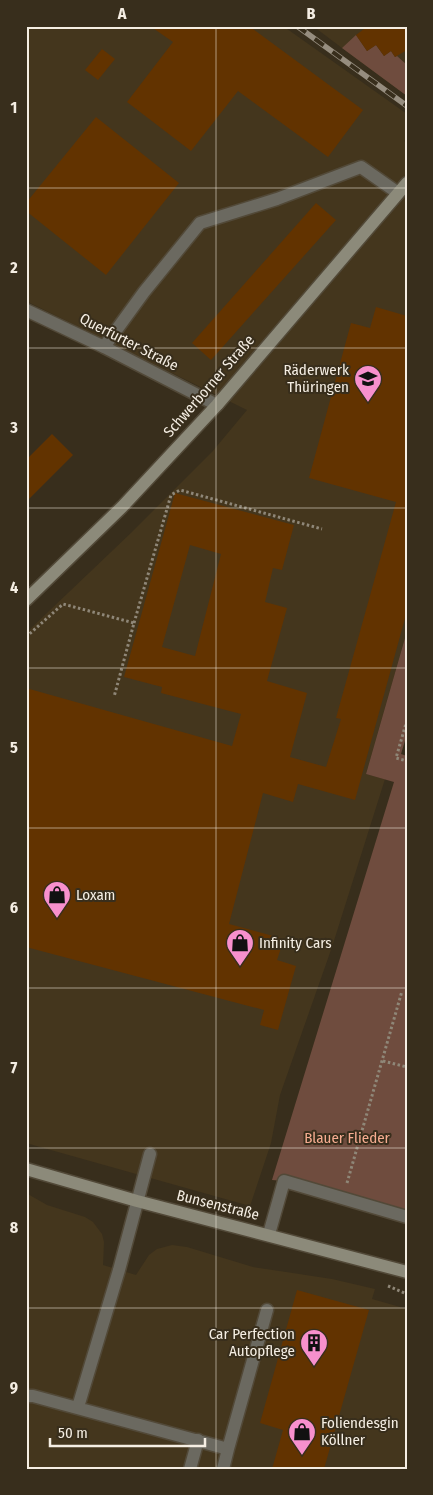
<svg xmlns="http://www.w3.org/2000/svg" width="433" height="1495" viewBox="0 0 433 1495" font-family="'Fira Sans Condensed',sans-serif">
<style>
.built{fill:#44361d}
.green{fill:#6f4c3e}
.building{fill:#623300;fill-rule:evenodd}
.lines{fill:none;stroke-linecap:round;stroke-linejoin:round}
.lane-casing{stroke:#524938;stroke-width:15}
.street-casing{stroke:#524938;stroke-width:15}
.secondary-casing{stroke:#524938;stroke-width:15}
.path{stroke:#8f8778;stroke-width:3;stroke-dasharray:2.5 2.5;stroke-linecap:butt}
.lane{stroke:#6b6960;stroke-width:12}
.street{stroke:#6b6960;stroke-width:12}
.secondary{stroke:#8c8a7a;stroke-width:12}
.rail-casing{stroke:#968d7f;stroke-width:5.5}
.rail{stroke:#382e1c;stroke-width:4;stroke-dasharray:11;stroke-linecap:butt}
.grid{fill:none;stroke:#f5eee3;stroke-width:1;stroke-opacity:0.55}
.labels{text-anchor:middle;dominant-baseline:central;stroke-width:4;stroke-linejoin:round;paint-order:stroke}
.street-label{font-size:15px;fill:#f5eee3;stroke:#382e1c}
.poi-label{font-size:15px;fill:#f5eee3;stroke:#382e1c;text-anchor:start}
.park-label{font-size:15px;fill:#f7ad91;stroke:#382e1c}
.neatline{fill:none;stroke:#f5eee3;stroke-width:2}
.grid-label{font-size:16px;text-anchor:middle;font-weight:bold;fill:#f5eee3}
</style>
<rect width="100%" height="100%" fill="#382e1c"/>
<path class="built" d="M 26,26 L 283,26 L 407,114 L 407,138 L 404,141 L 407,143 L 407,631 L 366,774 L 385,779 L 332,947 L 280,1095 L 271,1143 L 250,1206 L 26,1143 L 26,633 L 132,532 L 212,452 L 247,410 L 26,301 Z
M 313,26 L 407,26 L 407,96 L 342,48 Z
M 26,1193 L 47,1205 L 85,1217 L 93,1222 L 102,1234 L 104,1242 L 103,1265 L 136,1275 L 149,1255 L 157,1249 L 172,1245 L 187,1247 L 253,1267 L 332,1279 L 375,1289 L 372,1299 L 407,1309 L 407,1469 L 26,1469 Z"/>
<path class="green" d="M 356,35 L 367,51 L 376,45 L 384,56 L 391,51 L 395,57 L 397,56 L 407,65 L 407,96 L 342,48 Z
M 407,631 L 407,734 L 401,754 L 407,756 L 407,1217 L 284,1181 L 272,1180 L 394,782 L 366,774 Z"/>
<path class="building" d="M 150,26 L 249,26 L 363,110 L 328,157 L 238,91 L 191,151 L 127,102 L 173,42 Z
M 368,26 L 407,26 L 407,50 L 395,57 L 391,51 L 384,56 L 376,45 L 367,51 L 356,35 Z
M 102,49 L 115,59 L 98,80 L 85,70 Z
M 96,117 L 179,183 L 106,275 L 26,211 L 26,203 Z
M 316,203 L 336,220 L 211,360 L 192,343 Z
M 376,307 L 407,316 L 407,611 L 355,800 L 298,784 L 293,802 L 263,793 L 229,924 L 284,939 L 277,960 L 296,966 L 278,1030 L 260,1025 L 264,1010 L 26,947 L 26,688 L 232,746 L 241,714 L 161,693 L 162,687 L 124,677 L 175,493 L 294,525 L 282,570 L 273,568 L 265,602 L 287,608 L 267,681 L 307,693 L 290,757 L 326,767 L 341,719 L 336,718 L 396,502 L 309,478 L 351,323 L 370,328 ZM 190,545 L 221,554 L 195,656 L 162,647 Z
M 52,434 L 73,455 L 26,502 L 26,460 Z
M 297,1290 L 369,1310 L 324,1469 L 272,1469 L 283,1430 L 260,1423 Z"/>
<g class="lines">
<defs>
<path id="lane" d="M 104,347 L 144,292 L 200,223 L 277,199 L 361,167 L 398,193
M 269,1234 L 284,1181 L 407,1217
M 26,1396 L 33,1396 L 228,1449 L 267,1310
M 78,1407 L 119,1270 L 150,1154
M 190,1469 L 198,1440
M 223,1469 L 228,1449"/>
<path id="street" d="M 26,310 L 104,347 L 217,405"/>
<path id="secondary" d="M 26,600 L 122,507 L 217,405 L 407,183
M 26,1169 L 137,1201 L 407,1272"/>
</defs>
<use href="#lane" class="lane-casing"/>
<use href="#street" class="street-casing"/>
<use href="#secondary" class="secondary-casing"/>
<path class="path" d="M 134,623 L 171,495 L 180,490 L 322,529
M 26,637 L 63,604 L 134,623 L 114,697
M 407,720 L 396,758 L 407,761
M 383,1061 L 407,1067
M 347,1183 L 402,991
M 388,1286 L 407,1294"/>
<use href="#lane" class="lane"/>
<use href="#street" class="street"/>
<use href="#secondary" class="secondary"/>
<defs>
<path id="rail" d="M 297,26 L 407,106"/>
</defs>
<use href="#rail" class="rail-casing"/>
<use href="#rail" class="rail"/>
</g>
<path class="grid" d="M 216,26 L 216,1469M 26,188 L 407,188M 26,348 L 407,348M 26,508 L 407,508M 26,668 L 407,668M 26,828 L 407,828M 26,988 L 407,988M 26,1148 L 407,1148M 26,1308 L 407,1308"/>
<defs>
<symbol id="university-pin" viewBox="-11 -11 22 30"><path d="M0 17L-7.5 6A9.5 9.5 0 1 1 7.5 6Z" fill="#f790cd" stroke="#382e1c"/><path d="M0-5L7-2L0 1L-7-2ZM-4 1L0 2.5L4 1V4Q0 6-4 4Z" fill="#111"/></symbol>
<symbol id="shop-pin" viewBox="-11 -11 22 30"><path d="M0 17L-7.5 6A9.5 9.5 0 1 1 7.5 6Z" fill="#f790cd" stroke="#382e1c"/><path d="M-5-2.5h2.3a2.7 3.5 0 0 1 5.4 0H5L5.5 6h-11ZM-1.5-2.5h3a1.5 2.3 0 0 0-3 0Z" fill="#111"/></symbol>
<symbol id="building-pin" viewBox="-11 -11 22 30"><path d="M0 17L-7.5 6A9.5 9.5 0 1 1 7.5 6Z" fill="#f790cd" stroke="#382e1c"/><path d="M-4-6H4V6H1V3H-1V6H-4ZM-2.5-4.3h1.7v1.8h-1.7ZM.8-4.3h1.7v1.8H.8ZM-2.5-1h1.7V.8h-1.7ZM.8-1h1.7V.8H.8Z" fill="#111"/></symbol>
</defs>
<g fill-rule="evenodd">
<use href="#university-pin" x="352" y="363" width="32" height="43"/>
<use href="#shop-pin" x="41" y="879" width="32" height="43"/>
<use href="#shop-pin" x="224" y="927" width="32" height="43"/>
<use href="#building-pin" x="298" y="1327" width="32" height="43"/>
<use href="#shop-pin" x="286" y="1416" width="32" height="43"/>
</g>
<g class="labels">
<g class="street-label">
<text transform="translate(129 342) rotate(27)">Querfurter Straße</text>
<text transform="translate(209 386) rotate(-49)">Schwerborner Straße</text>
<text transform="translate(218 1205) rotate(14)">Bunsenstraße</text>
</g>
<g class="poi-label">
<text x="349" y="370" text-anchor="end">Räderwerk<tspan x="349" dy="17">Thüringen</tspan></text>
<text x="76" y="895">Loxam</text>
<text x="259" y="943">Infinity Cars</text>
<text x="295" y="1334" text-anchor="end">Car Perfection<tspan x="295" dy="17">Autopflege</tspan></text>
<text x="321" y="1423">Foliendesgin<tspan x="321" dy="17">Köllner</tspan></text>
</g>
<g class="park-label">
<text x="347" y="1138">Blauer Flieder</text>
</g>
</g>
<rect width="433" height="1495" fill="none" stroke="#382e1c" stroke-width="55"/>
<path d="M50 1438v8h155v-8" fill="none" stroke="#f5eee3" stroke-width="2.5"/>
<text x="58" y="1438" font-size="15" fill="#f5eee3" stroke="#382e1c" stroke-width="4" paint-order="stroke">50 m</text>
<rect x="28" y="28" width="378" height="1440" class="neatline"/>
<g class="grid-label">
<text x="122" y="19">A</text>
<text x="311" y="19">B</text>
<text x="14" y="113">1</text>
<text x="14" y="273">2</text>
<text x="14" y="433">3</text>
<text x="14" y="593">4</text>
<text x="14" y="753">5</text>
<text x="14" y="913">6</text>
<text x="14" y="1073">7</text>
<text x="14" y="1233">8</text>
<text x="14" y="1393">9</text>
</g>
</svg>
